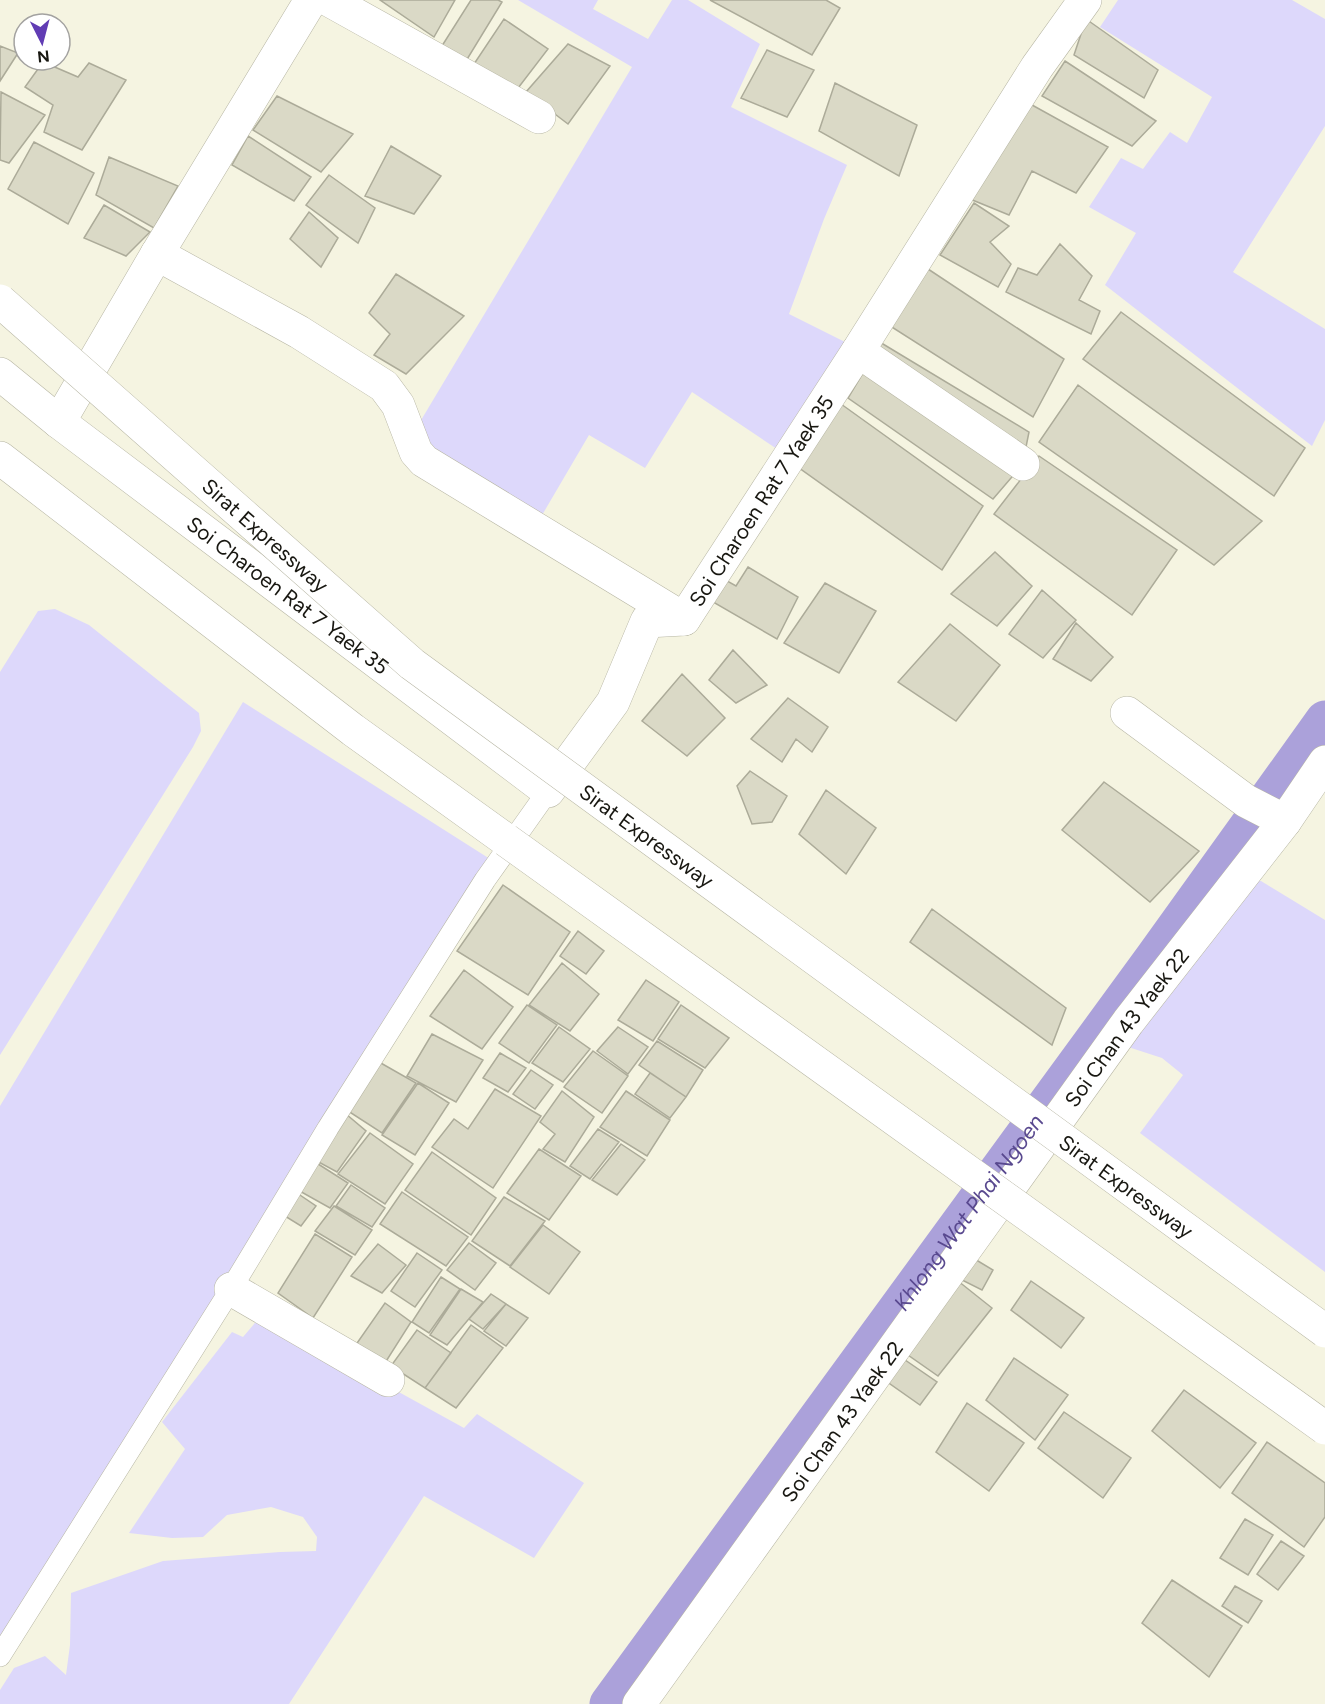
<svg xmlns="http://www.w3.org/2000/svg" width="1325" height="1704" viewBox="0 0 1325 1704" font-family="Figtree,sans-serif">
<style>
.green{fill:#ddd8fb}
.lines{fill:none;stroke-linecap:round;stroke-linejoin:round}
.canal{stroke:#aba1da;stroke-width:39}
.building{fill:#dad9c6;stroke:#acab99;stroke-width:1.5}
.lane-casing{stroke:#b7b6a4;stroke-width:22}
.street-casing{stroke:#b7b6a4;stroke-width:34}
.highway-casing{stroke:#b7b6a4;stroke-width:34}
.lane{stroke:#fff;stroke-width:21}
.street{stroke:#fff;stroke-width:33}
.highway{stroke:#fff;stroke-width:33}
.highway-bridge-casing{stroke:#b7b6a4;stroke-width:34;stroke-linecap:butt}
.highway-bridge{stroke:#fff;stroke-width:33}
.labels{text-anchor:middle;dominant-baseline:central;stroke-width:4.5;stroke-linejoin:round;paint-order:stroke}
.street-label{font-size:21px;fill:#181711;stroke:#fff}
.water-label{font-size:22px;font-style:italic;fill:#59498f;stroke:#fff}
</style>
<rect width="100%" height="100%" fill="#f5f4e1"/>
<path class="green" d="M 518,0 L 598,0 L 593,9 L 648,39 L 672,0 L 688,0 L 760,44 L 731,107 L 847,165 L 824,219 L 789,314 L 851,345 L 777,449 L 692,392 L 645,468 L 589,435 L 538,522 L 405,447 L 632,67 Z
M 1118,0 L 1292,0 L 1325,19 L 1325,126 L 1233,272 L 1325,329 L 1325,420 L 1312,446 L 1105,285 L 1136,233 L 1089,207 L 1121,158 L 1143,169 L 1170,132 L 1187,143 L 1212,97 L 1100,27 Z
M 55,609 L 89,625 L 199,713 L 201,731 L 193,747 L 0,1055 L 0,672 L 38,611 Z
M 243,702 L 490,859 L 0,1640 L 0,1106 Z
M 1245,881 L 1261,881 L 1325,920 L 1325,1272 L 1140,1133 L 1183,1075 L 1162,1058 L 1122,1045 Z
M 261,1316 L 464,1428 L 477,1414 L 584,1483 L 534,1558 L 424,1496 L 289,1704 L 0,1704 L 0,1690 L 14,1668 L 45,1656 L 66,1675 L 70,1645 L 71,1593 L 163,1561 L 280,1552 L 316,1551 L 317,1537 L 303,1517 L 271,1507 L 227,1515 L 203,1537 L 172,1538 L 129,1533 L 185,1449 L 162,1422 L 232,1332 L 243,1337 Z"/>
<g class="lines">
<path class="canal" id="s1" d="M 609,1704 L 1154,958 L 1325,720"/>
</g>
<path class="building" d="M 380,0 L 455,0 L 434,37 Z
M 471,0 L 498,0 L 502,2 L 466,61 L 440,49 Z
M 710,0 L 826,0 L 840,8 L 812,55 Z
M 504,19 L 548,49 L 515,92 L 470,70 Z
M 1086,19 L 1158,70 L 1144,98 L 1074,55 Z
M 568,44 L 610,66 L 568,124 L 526,92 Z
M 0,46 L 18,53 L 0,81 Z
M 767,50 L 814,70 L 787,117 L 741,98 Z
M 1065,61 L 1156,121 L 1132,146 L 1042,96 Z
M 43,62 L 78,77 L 89,63 L 126,80 L 82,150 L 44,132 L 53,105 L 25,87 Z
M 835,83 L 917,125 L 899,176 L 819,131 Z
M 1,92 L 45,115 L 9,163 L 0,160 Z
M 277,96 L 353,134 L 321,172 L 253,130 Z
M 1023,100 L 1108,147 L 1076,193 L 1032,171 L 1009,215 L 970,199 Z
M 248,136 L 311,177 L 294,201 L 232,165 Z
M 34,142 L 94,173 L 68,224 L 8,189 Z
M 391,146 L 441,176 L 414,214 L 365,196 Z
M 109,157 L 178,186 L 154,228 L 96,195 Z
M 329,175 L 375,208 L 358,243 L 306,205 Z
M 974,203 L 1009,226 L 990,242 L 1011,264 L 998,287 L 940,255 Z
M 104,205 L 150,232 L 126,256 L 84,238 Z
M 309,212 L 338,238 L 321,267 L 290,239 Z
M 1060,244 L 1092,276 L 1079,300 L 1100,311 L 1091,334 L 1006,292 L 1018,268 L 1037,275 Z
M 925,267 L 1064,359 L 1033,417 L 887,324 Z
M 396,274 L 464,316 L 406,374 L 374,355 L 390,334 L 369,313 Z
M 1121,312 L 1305,448 L 1274,496 L 1083,359 Z
M 878,341 L 1029,432 L 1025,452 L 871,351 Z
M 867,366 L 1023,464 L 993,499 L 848,398 Z
M 1078,385 L 1262,521 L 1214,565 L 1039,442 Z
M 841,404 L 983,506 L 942,570 L 795,465 Z
M 1039,456 L 1177,550 L 1132,615 L 994,514 Z
M 995,552 L 1032,586 L 997,626 L 951,594 Z
M 748,567 L 798,597 L 777,639 L 713,602 L 722,578 L 736,586 Z
M 825,583 L 876,611 L 839,673 L 784,643 Z
M 1042,590 L 1076,620 L 1043,658 L 1009,634 Z
M 1076,623 L 1113,657 L 1091,681 L 1053,659 Z
M 950,624 L 1000,665 L 956,721 L 898,682 Z
M 733,650 L 767,685 L 736,703 L 709,680 Z
M 682,674 L 725,718 L 687,756 L 642,721 Z
M 788,698 L 828,727 L 812,752 L 796,739 L 782,762 L 751,739 Z
M 750,771 L 787,796 L 772,822 L 752,824 L 737,786 Z
M 1104,782 L 1199,851 L 1150,902 L 1062,830 Z
M 826,790 L 876,828 L 846,874 L 799,834 Z
M 503,885 L 570,932 L 528,995 L 457,951 Z
M 932,909 L 1066,1008 L 1052,1045 L 910,942 Z
M 578,931 L 604,951 L 586,974 L 560,956 Z
M 562,963 L 599,994 L 570,1031 L 529,1005 Z
M 464,970 L 513,1007 L 482,1049 L 430,1016 Z
M 646,980 L 679,1002 L 653,1041 L 618,1020 Z
M 527,1005 L 557,1025 L 529,1063 L 499,1043 Z
M 681,1005 L 729,1038 L 705,1068 L 658,1039 Z
M 559,1027 L 590,1049 L 563,1082 L 532,1063 Z
M 618,1027 L 648,1047 L 628,1074 L 597,1051 Z
M 432,1034 L 483,1060 L 456,1102 L 407,1076 Z
M 657,1041 L 703,1070 L 686,1097 L 639,1065 Z
M 593,1051 L 628,1076 L 602,1113 L 564,1087 Z
M 500,1053 L 526,1068 L 508,1092 L 483,1078 Z
M 379,1062 L 416,1083 L 382,1133 L 348,1111 Z
M 531,1070 L 553,1085 L 535,1109 L 513,1094 Z
M 650,1073 L 686,1097 L 670,1118 L 635,1094 Z
M 418,1083 L 449,1103 L 415,1155 L 382,1135 Z
M 495,1089 L 541,1116 L 493,1188 L 432,1147 L 454,1119 L 468,1129 Z
M 562,1091 L 594,1117 L 565,1162 L 543,1149 L 555,1134 L 540,1122 Z
M 626,1091 L 670,1120 L 647,1156 L 600,1127 Z
M 346,1114 L 366,1131 L 337,1172 L 313,1159 Z
M 598,1129 L 619,1142 L 590,1179 L 570,1166 Z
M 370,1133 L 413,1164 L 385,1204 L 338,1174 Z
M 621,1144 L 645,1160 L 617,1195 L 592,1180 Z
M 539,1149 L 581,1176 L 549,1220 L 507,1193 Z
M 432,1152 L 496,1198 L 471,1235 L 405,1190 Z
M 315,1162 L 348,1183 L 330,1208 L 296,1189 Z
M 351,1185 L 385,1208 L 372,1227 L 336,1206 Z
M 294,1191 L 316,1206 L 301,1226 L 280,1213 Z
M 402,1192 L 468,1237 L 446,1266 L 380,1224 Z
M 504,1197 L 545,1221 L 510,1266 L 472,1241 Z
M 334,1206 L 372,1230 L 355,1255 L 315,1231 Z
M 543,1225 L 580,1252 L 549,1294 L 510,1267 Z
M 315,1234 L 352,1257 L 313,1318 L 278,1293 Z
M 469,1243 L 496,1263 L 475,1290 L 447,1270 Z
M 378,1244 L 406,1265 L 382,1293 L 351,1276 Z
M 963,1252 L 993,1270 L 982,1290 L 948,1273 Z
M 417,1253 L 442,1270 L 415,1307 L 391,1291 Z
M 948,1273 L 992,1308 L 938,1376 L 898,1348 Z
M 441,1277 L 460,1289 L 429,1333 L 412,1322 Z
M 1031,1281 L 1084,1318 L 1061,1348 L 1011,1310 Z
M 461,1289 L 483,1302 L 447,1345 L 430,1335 Z
M 491,1294 L 506,1304 L 483,1329 L 469,1319 Z
M 385,1303 L 411,1322 L 385,1363 L 355,1346 Z
M 506,1304 L 528,1318 L 506,1346 L 484,1331 Z
M 471,1325 L 503,1348 L 456,1408 L 425,1388 Z
M 417,1330 L 451,1353 L 425,1388 L 391,1366 Z
M 892,1351 L 937,1382 L 920,1405 L 876,1374 Z
M 1014,1358 L 1068,1395 L 1035,1440 L 986,1400 Z
M 1184,1390 L 1256,1443 L 1220,1488 L 1152,1431 Z
M 967,1403 L 1024,1443 L 989,1491 L 936,1452 Z
M 1064,1412 L 1131,1458 L 1103,1498 L 1038,1448 Z
M 1267,1442 L 1325,1483 L 1325,1517 L 1304,1547 L 1232,1493 Z
M 1245,1519 L 1273,1535 L 1248,1575 L 1220,1558 Z
M 1281,1541 L 1304,1556 L 1278,1590 L 1257,1574 Z
M 1172,1580 L 1242,1626 L 1209,1677 L 1142,1623 Z
M 1235,1586 L 1262,1601 L 1248,1623 L 1222,1606 Z"/>
<g class="lines">
<defs>
<path id="lane" d="M 0,1656 L 231,1289 L 328,1128 L 485,880 L 548,791"/>
<g id="street">
<path d="M 329,0 L 539,117"/>
<path d="M 157,254 L 299,332 L 384,386 L 398,405 L 416,452 L 424,461 L 684,619"/>
<path d="M 858,351 L 1023,464"/>
<path id="s2" d="M 0,374 L 59,422 L 548,791 L 613,702 L 647,621 L 684,619 L 858,351 L 1037,67 L 1085,0"/>
<path d="M 59,422 L 157,254 L 311,0"/>
<path d="M 1127,713 L 1246,801 L 1285,821"/>
<path d="M 231,1289 L 388,1380"/>
<path id="s3" d="M 639,1704 L 1128,1022 L 1285,821 L 1325,762"/>
</g>
<path id="highway" d="M 0,458 L 353,730 L 506,840"/>
</defs>
<use href="#lane" class="lane-casing"/>
<use href="#street" class="street-casing"/>
<use href="#highway" class="highway-casing"/>
<use href="#lane" class="lane"/>
<use href="#street" class="street"/>
<use href="#highway" class="highway"/>
<defs>
<g id="highway-bridge">
<path id="s4" d="M 0,301 L 412,664 L 1325,1331"/>
<path d="M 506,840 L 1325,1428"/>
</g>
</defs>
<use href="#highway-bridge" class="highway-bridge-casing"/>
<use href="#highway-bridge" class="highway-bridge"/>
</g>
<g class="labels">
<g class="street-label">
<text stroke="none"><textPath href="#s2" startOffset="1065">Soi Charoen Rat 7 Yaek 35</textPath></text>
<text stroke="none"><textPath href="#s4" startOffset="354">Sirat Expressway</textPath></text>
<text stroke="none"><textPath href="#s2" startOffset="363">Soi Charoen Rat 7 Yaek 35</textPath></text>
<text stroke="none"><textPath href="#s4" startOffset="840">Sirat Expressway</textPath></text>
<text stroke="none"><textPath href="#s3" startOffset="834">Soi Chan 43 Yaek 22</textPath></text>
<text stroke="none"><textPath href="#s4" startOffset="1434">Sirat Expressway</textPath></text>
<text stroke="none"><textPath href="#s3" startOffset="348">Soi Chan 43 Yaek 22</textPath></text>
</g>
<g class="water-label">
<text stroke="none"><textPath href="#s1" startOffset="609">Khlong Wat Phai Ngoen</textPath></text>
</g>
</g>
<g transform="translate(42 42) rotate(174)"><circle r="28" fill="#ffffff" stroke="#a3a2a0" stroke-width="1.5"/>
<path d="M0-4.5L10 22L0 15L-10 22Z" fill="#613cb4"/>
<text y="-9" font-size="16" font-weight="bold" text-anchor="middle" fill="#181711">N</text>
</g>
</svg>
